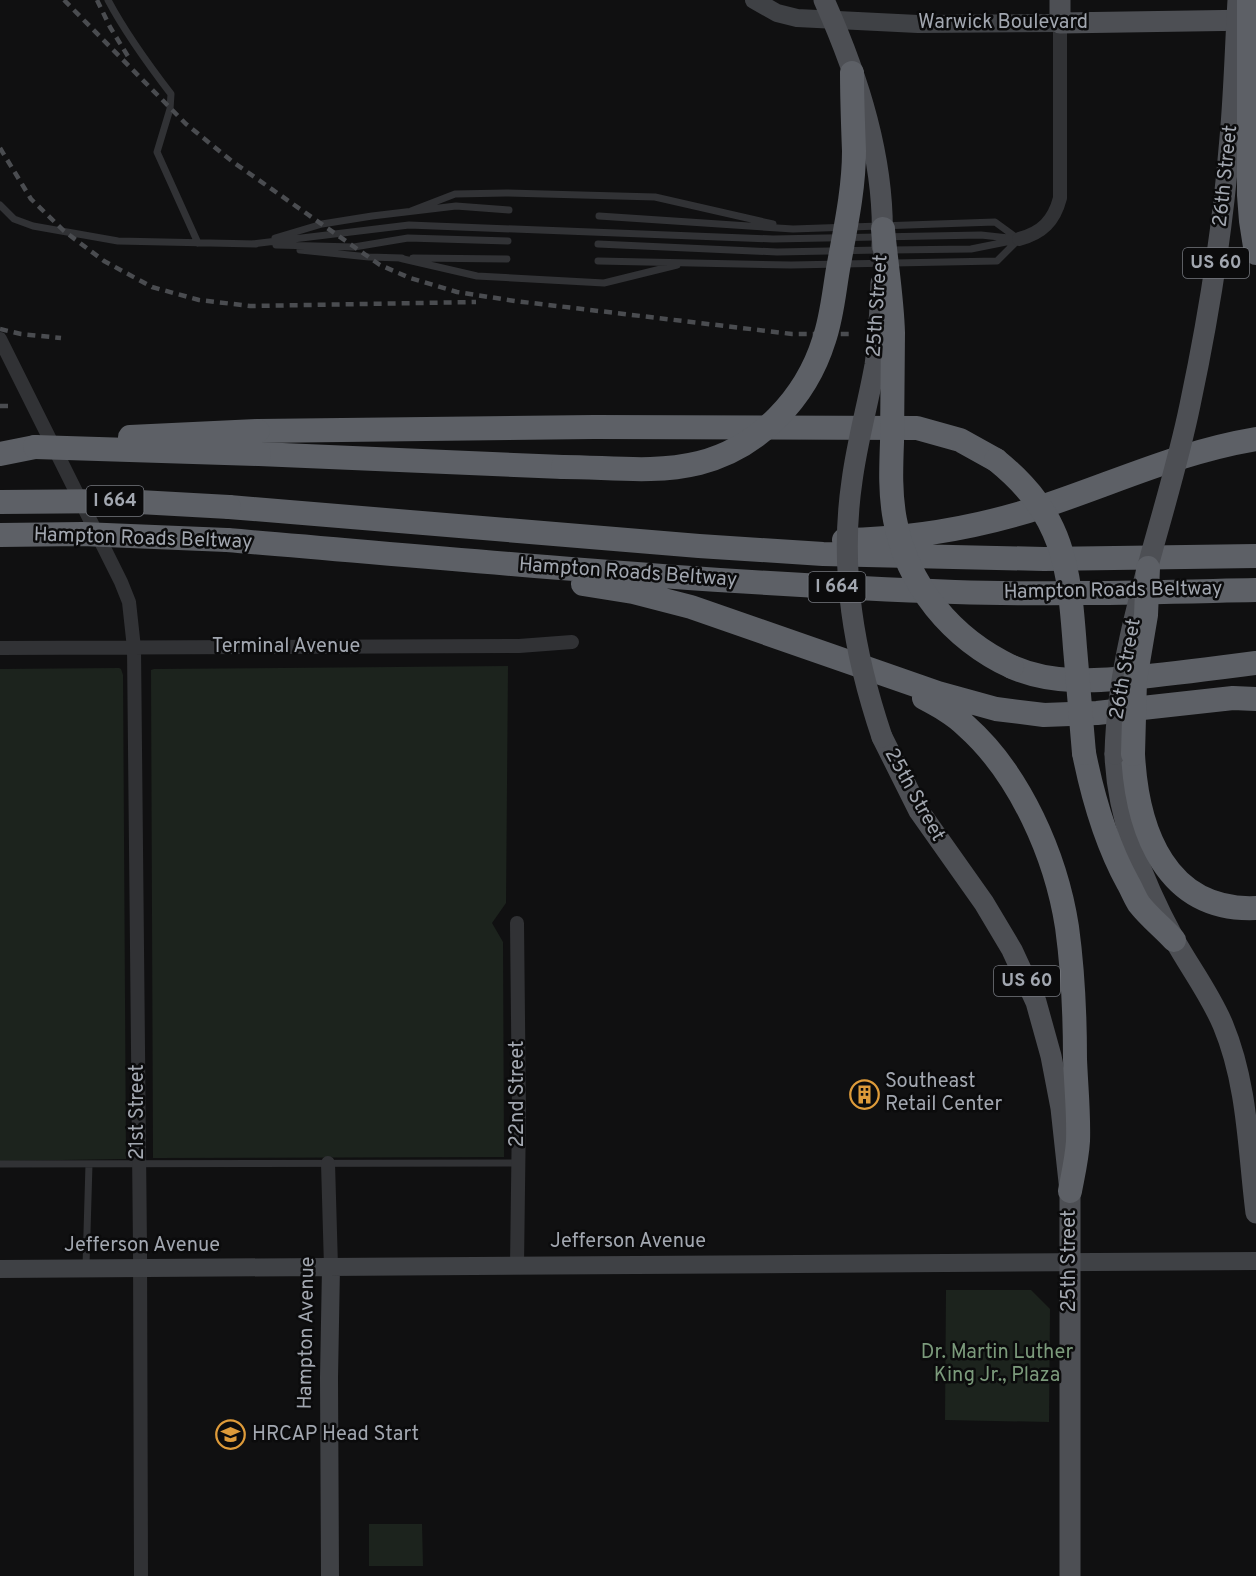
<svg xmlns="http://www.w3.org/2000/svg" width="1256" height="1576" viewBox="0 0 1256 1576" font-family="Overpass,sans-serif">
<style>
.green{fill:#1c231d}
.lines{fill:none;stroke-linecap:round;stroke-linejoin:round}
.lane{stroke:#313235;stroke-width:7}
.street{stroke:#313235;stroke-width:14}
.secondary{stroke:#3f4145;stroke-width:18}
.primary{stroke:#4d4f54;stroke-width:21}
.highway{stroke:#5d6066;stroke-width:24}
.rail{stroke:#4a4c50;stroke-width:4.5;stroke-dasharray:8 6;stroke-linecap:butt}
.primary-bridge{stroke:#4d4f54;stroke-width:21}
.highway-bridge{stroke:#5d6066;stroke-width:24}
.labels{text-anchor:middle;dominant-baseline:central;stroke-width:5;stroke-linejoin:round;paint-order:stroke}
.shield{fill:#0b0b0c;stroke:#75787f;stroke-width:1.5}
.shield-label{font-size:18px;font-weight:bold;fill:#a2a7b0}
.street-label{font-size:20px;fill:#a2a7b0;stroke:#0b0b0c}
.poi-label{font-size:20px;fill:#a2a7b0;stroke:#0b0b0c;text-anchor:start}
.park-label{font-size:20px;fill:#7b9a7b;stroke:#0b0b0c}
</style>
<rect width="100%" height="100%" fill="#101011"/>
<path class="green" d="M 508,666 L 506,903 L 492,923 L 503,942 L 504,1157 L 153,1158 L 151,670 L 154,669 Z
M 119,668 L 121,669 L 123,675 L 126,1159 L 0,1161 L 0,669 Z
M 946,1290 L 1031,1290 L 1050,1309 L 1049,1422 L 945,1420 Z
M 369,1524 L 422,1524 L 423,1566 L 369,1566 Z"/>
<g class="lines">
<path class="lane" d="M 108,0 C 126,34 148,64 171,94 L 170,109 L 157,152 L 198,243
M 0,205 L 14,219 L 33,226 L 118,241 L 256,244
M 411,211 L 455,194 L 506,193 L 655,197 L 773,224
M 599,216 L 793,229 L 995,222 L 1017,238
M 275,238 L 322,224 L 372,216 L 456,206 L 509,210
M 252,244 L 409,225 L 773,239 L 981,235 L 1019,239
M 598,244 L 777,252 L 880,250
M 276,245 L 354,247 L 408,238 L 508,241
M 300,250 L 369,257 L 402,258
M 891,250 L 971,249 L 1011,241
M 399,258 L 477,276 L 604,283 L 677,265
M 413,258 L 507,259
M 598,261 L 791,265 L 997,261 L 1019,239
M 0,1164 L 518,1163
M 86,1266 L 89,1164"/>
<path class="street" d="M 1019,239 C 1042,233 1054,221 1060,198 L 1060,23
M 0,339 L 121,582 L 129,602 L 134,648 L 140,1248 L 141,1576
M 0,648 L 519,646 L 572,642
M 328,1163 L 331,1267
M 517,1265 L 519,1113 L 517,923"/>
<path class="secondary" d="M 754,0 L 777,13 L 797,18 L 918,24 L 1060,23
M 0,1269 L 1256,1261
M 330,1576 L 329,1378 L 331,1267"/>
<path class="primary" d="M 1060,0 L 1060,23 L 1255,20
M 882,737 L 919,811 L 984,903 L 1012,950 L 1036,1002 L 1051,1056 L 1061,1108 L 1070,1191 L 1070,1576
M 1115,754 C 1117,818 1143,882 1174,939 C 1190,968 1210,994 1223,1025 C 1248,1085 1248,1150 1256,1213"/>
<path class="highway" d="M 258,431 L 594,427 L 917,428 L 960,440 L 996,460
M 0,454 L 35,447
M 259,454 L 563,467
M 229,507 L 699,546 L 823,554 L 1044,559 L 1256,556
M 227,540 C 469,560 712,584 955,592 C 1056,595 1156,592 1256,590
M 844,540 C 909,539 975,528 1038,508 C 1112,484 1178,452 1256,439
M 583,584 L 633,592 L 691,607 L 938,693 L 996,709 L 1044,715 L 1097,713 L 1233,698 L 1256,699
M 1012,667 C 1053,685 1097,681 1140,677 C 1179,673 1218,668 1256,663
M 924,698 C 939,706 954,714 966,726 C 1020,774 1056,856 1067,927 C 1073,971 1075,1015 1075,1059 C 1076,1086 1079,1114 1078,1141 C 1077,1158 1073,1175 1070,1191
M 1084,753 C 1093,798 1106,843 1128,883 C 1132,890 1135,898 1139,904 C 1149,917 1163,928 1174,940
M 1133,754 C 1137,831 1166,912 1256,908"/>
<path class="rail" d="M 64,0 L 186,124 L 233,162 L 380,265 L 410,278 L 457,292 L 515,301 L 792,334 L 849,334
M 97,0 L 110,27 L 129,58
M 0,148 L 31,199 L 64,231 L 104,261 L 152,287 L 199,300 L 250,306 L 476,302
M 0,329 L 21,334 L 61,338
M 0,406 L 8,406"/>
<path class="primary-bridge" d="M 824,0 C 858,76 886,161 882,246
M 881,283 C 880,310 879,337 875,365 C 868,404 857,442 852,481 C 839,569 854,654 882,737
M 1115,754 C 1118,633 1166,522 1190,405 C 1208,320 1222,235 1229,149 C 1234,100 1235,50 1238,0"/>
<path class="highway-bridge" d="M 1249,0 L 1249,195 L 1251,221 L 1256,253
M 883,229 C 886,263 892,298 893,333 C 893,369 892,406 892,442 C 891,468 890,494 895,520 C 907,585 952,639 1012,667
M 130,437 L 258,431
M 35,447 L 259,454
M 996,460 C 1064,515 1069,566 1075,648 C 1078,683 1081,718 1084,753
M 563,467 C 609,467 654,474 699,463 C 759,448 806,398 824,340 C 832,317 834,292 838,269 C 845,230 854,190 854,151 C 853,125 852,99 852,73
M 0,502 L 121,501 L 229,507
M 0,535 L 82,534 L 227,540
M 1133,754 L 1135,680 L 1146,615 L 1148,568"/>
</g>
<defs>
<symbol id="building-ring" viewBox="-11 -11 22 22"><circle r="9.5" fill="#0b0b0c" stroke="#de9b3a" stroke-width="1.5"/><path d="M-4-6H4V6H1V3H-1V6H-4ZM-2.5-4.3h1.7v1.8h-1.7ZM.8-4.3h1.7v1.8H.8ZM-2.5-1h1.7V.8h-1.7ZM.8-1h1.7V.8H.8Z" fill="#de9b3a"/></symbol>
<symbol id="school-ring" viewBox="-11 -11 22 22"><circle r="9.5" fill="#0b0b0c" stroke="#de9b3a" stroke-width="1.5"/><path d="M0-5L7-2L0 1L-7-2ZM-4 1L0 2.5L4 1V4Q0 6-4 4Z" fill="#de9b3a"/></symbol>
</defs>
<g fill-rule="evenodd">
<use href="#building-ring" x="848" y="1078" width="33" height="33"/>
<use href="#school-ring" x="214" y="1418" width="33" height="33"/>
</g>
<g class="labels">
<g class="shield">
<rect x="1183" y="248" width="66" height="30" rx="4.5"/>
<rect x="86.5" y="486" width="57" height="30" rx="4.5"/>
<rect x="808.5" y="572" width="57" height="30" rx="4.5"/>
<rect x="994" y="966" width="66" height="30" rx="4.5"/>
</g>
<g class="shield-label">
<text x="1216" y="263">US 60</text>
<text x="115" y="501">I 664</text>
<text x="837" y="587">I 664</text>
<text x="1027" y="981">US 60</text>
</g>
<g class="street-label">
<text x="1003" y="23">Warwick Boulevard</text>
<text transform="translate(1226 176) rotate(-84)">26th Street</text>
<text transform="translate(878 306) rotate(-86)">25th Street</text>
<text transform="translate(143 539) rotate(2)">Hampton Roads Beltway</text>
<text transform="translate(628 573) rotate(4)">Hampton Roads Beltway</text>
<text transform="translate(1113 591) rotate(-1)">Hampton Roads Beltway</text>
<text x="286" y="647">Terminal Avenue</text>
<text transform="translate(1126 669) rotate(-80)">26th Street</text>
<text transform="translate(914 795) rotate(61)">25th Street</text>
<text transform="translate(518 1094) rotate(-90)">22nd Street</text>
<text transform="translate(138 1112) rotate(-90)">21st Street</text>
<text x="628" y="1242">Jefferson Avenue</text>
<text x="142" y="1246">Jefferson Avenue</text>
<text transform="translate(1070 1261) rotate(-90)">25th Street</text>
<text transform="translate(307 1333) rotate(-89)">Hampton Avenue</text>
</g>
<g class="poi-label">
<text x="885" y="1082">Southeast<tspan x="885" dy="23">Retail Center</tspan></text>
<text x="252" y="1435">HRCAP Head Start</text>
</g>
<g class="park-label">
<text x="997" y="1353">Dr. Martin Luther<tspan x="997" dy="23">King Jr., Plaza</tspan></text>
</g>
</g>
</svg>
